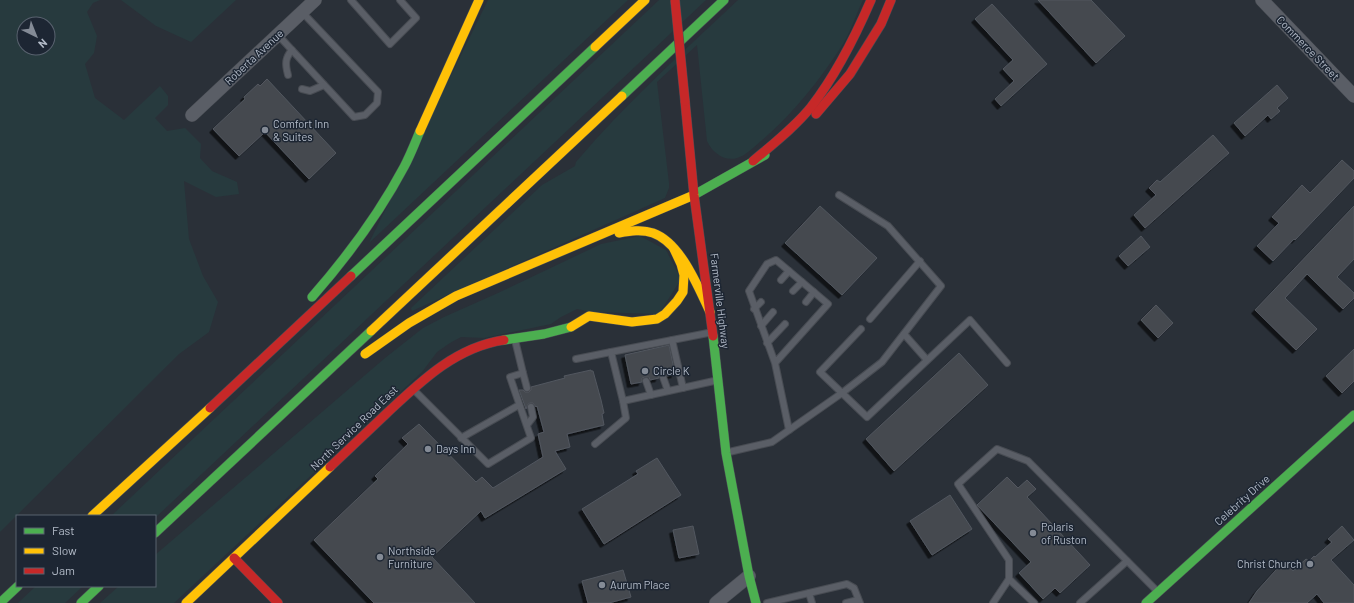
<svg xmlns="http://www.w3.org/2000/svg" width="1354" height="603" font-family="Barlow,sans-serif">
<style>
.green{fill:#273a3e;fill-rule:evenodd}
.building{fill:#444950;stroke:#52575f;filter:url(#shadow)}
.lines{fill:none;stroke-linecap:round;stroke-linejoin:round}
.lane-casing{stroke:#484c53;stroke-width:8}
.street-casing{stroke:#484c53;stroke-width:14}
.fast-casing{stroke:#484c53;stroke-width:10}
.slow-casing{stroke:#484c53;stroke-width:10}
.jam-casing{stroke:#484c53;stroke-width:10}
.lane{stroke:#5a5e66;stroke-width:6}
.street{stroke:#5a5e66;stroke-width:13}
.fast{stroke:#4caf50;stroke-width:9}
.slow{stroke:#ffc107;stroke-width:9}
.jam{stroke:#c62828;stroke-width:9}
.jam-bridge-casing{stroke:#484c55;stroke-width:10;stroke-linecap:butt}
.jam-bridge{stroke:#c62828;stroke-width:9}
.poi-dot{fill:#848b96;stroke:#1d2633;stroke-width:1.5}
.labels{text-anchor:middle;stroke-width:3;stroke-linejoin:round;paint-order:stroke}
.street-label{font-size:11px;fill:#b4bcc9;stroke:#1d2633}
.poi-label{font-size:11px;fill:#b4bcc9;stroke:#1d2633;text-anchor:start}
</style>
<defs>
<filter id="shadow"><feDropShadow dx="-3.5" dy="3.5" stdDeviation="0" flood-color="#0009"/></filter>
</defs>
<rect width="100%" height="100%" fill="#2a3038"/>
<g class="green">
<path d="M 0,0 L 100,0 L 93,3 L 87,12 L 97,36 L 94,53 L 85,64 L 95,98 L 124,120 L 160,86 L 168,96 L 168,105 L 155,118 L 167,131 L 185,128 L 201,144 L 200,158 L 212,171 L 237,182 L 239,194 L 216,197 L 184,181 L 189,239 L 203,276 L 218,302 L 209,332 L 179,354 L 0,532 ZM 24,24 L 48,24 L 48,48 L 24,48 Z"/>
<path d="M 121,0 L 236,0 L 191,42 L 156,26 Z"/>
<path d="M 488,0 L 628,0 L 369,243 Z"/>
<path d="M 659,0 L 706,0 L 155,518 L 155,516 L 111,516 Z"/>
<path d="M 738,0 L 863,0 C 856,14 851,31 843,44 C 820,80 793,114 761,141 C 755,146 748,153 742,156 C 727,164 713,154 707,141 L 697,45 L 657,82 L 669,183 L 669,188 L 665,198 L 412,311 L 411,308 L 542,185 L 575,166 L 576,162 C 625,104 683,52 738,0 Z"/>
<path d="M 640,236 L 666,250 L 681,279 L 659,314 L 592,312 L 577,309 L 561,317 L 551,324 L 484,338 L 461,337 L 450,343 L 437,352 L 422,372 L 174,603 L 100,603 L 119,586 L 155,586 L 155,555 L 385,358 L 423,328 L 444,317 L 498,293 L 601,244 Z"/>
<path d="M 36,586 L 83,586 L 65,603 L 18,603 Z"/>
</g>
<g class="building">
<path d="M 1038,0 L 1091,0 L 1125,36 L 1096,63 Z"/>
<path d="M 992,4 L 1047,64 L 1001,106 L 995,99 L 1014,81 L 1003,69 L 1013,60 L 975,19 Z"/>
<path d="M 267,79 L 336,153 L 309,179 L 265,132 L 239,156 L 213,129 L 245,99 L 244,97 L 258,84 L 260,86 Z"/>
<path d="M 1277,85 L 1288,98 L 1277,108 L 1280,111 L 1271,119 L 1268,115 L 1245,136 L 1234,123 Z"/>
<path d="M 1213,135 L 1229,153 L 1145,228 L 1134,215 L 1156,195 L 1149,188 L 1157,180 L 1160,182 Z"/>
<path d="M 1342,160 L 1354,171 L 1354,178 L 1295,240 L 1294,239 L 1273,261 L 1257,246 L 1279,223 L 1272,217 L 1302,185 L 1310,193 Z"/>
<path d="M 820,206 L 877,258 L 842,295 L 785,243 Z"/>
<path d="M 1354,206 L 1354,259 L 1337,277 L 1354,293 L 1354,298 L 1343,309 L 1307,274 L 1285,298 L 1317,329 L 1296,350 L 1255,310 Z"/>
<path d="M 1141,236 L 1150,247 L 1128,266 L 1119,256 Z"/>
<path d="M 1156,305 L 1173,323 L 1158,338 L 1141,320 Z"/>
<path d="M 669,345 L 675,374 L 667,376 L 666,373 L 662,373 L 659,374 L 659,378 L 650,380 L 649,377 L 645,377 L 642,378 L 642,382 L 631,384 L 625,355 Z"/>
<path d="M 1354,349 L 1354,381 L 1342,393 L 1326,376 Z"/>
<path d="M 959,353 L 988,385 L 894,471 L 866,439 Z"/>
<path d="M 591,370 L 591,371 L 593,371 L 601,400 L 604,413 L 602,414 L 604,425 L 567,434 L 570,447 L 555,451 L 566,469 L 485,518 L 481,511 L 432,557 L 475,603 L 374,603 L 314,540 L 378,479 L 375,476 L 408,444 L 402,438 L 419,424 L 476,482 L 482,477 L 493,488 L 543,457 L 538,434 L 544,432 L 537,406 L 536,407 L 533,403 L 530,403 L 528,404 L 526,409 L 519,390 L 523,390 L 525,392 L 529,392 L 531,390 L 531,387 L 565,378 L 564,376 Z"/>
<path d="M 657,458 L 681,495 L 604,544 L 582,509 L 638,474 L 636,471 Z"/>
<path d="M 1007,477 L 1018,488 L 1027,480 L 1036,489 L 1027,497 L 1090,565 L 1060,593 L 1055,588 L 1043,599 L 1019,573 L 1031,562 L 977,505 Z"/>
<path d="M 950,495 L 972,529 L 932,555 L 910,521 Z"/>
<path d="M 693,526 L 699,554 L 679,558 L 673,530 Z"/>
<path d="M 1342,526 L 1354,540 L 1331,560 L 1354,585 L 1354,603 L 1324,603 L 1317,594 L 1307,603 L 1249,603 L 1257,591 L 1284,561 L 1293,571 L 1306,559 L 1309,561 L 1314,556 L 1315,557 L 1332,542 L 1328,539 Z"/>
<path d="M 623,570 L 631,597 L 609,603 L 588,603 L 582,581 Z"/>
</g>
<g class="lines">
<g class="lane-casing">
<g id="lane">
<path d="M 351,0 L 390,44 L 416,18 L 400,0"/>
<path d="M 278,35 L 354,117 L 365,115 L 377,103 L 378,92 L 302,12"/>
<path d="M 288,75 C 285,64 285,58 292,50"/>
<path d="M 302,89 L 310,91 L 324,85"/>
<path d="M 839,195 L 888,226 L 941,286 L 882,362 L 842,393 L 820,372 L 861,329"/>
<path d="M 781,280 L 789,271"/>
<path d="M 793,291 L 802,282"/>
<path d="M 806,302 L 814,292"/>
<path d="M 754,309 L 761,302"/>
<path d="M 870,319 L 920,261"/>
<path d="M 761,326 L 773,312"/>
<path d="M 708,333 L 611,352 L 623,401 L 714,381"/>
<path d="M 904,334 L 927,360"/>
<path d="M 672,340 L 683,388"/>
<path d="M 767,343 L 785,324"/>
<path d="M 576,359 L 611,352"/>
<path d="M 775,363 L 749,291 L 767,264 L 776,260 L 828,304 L 775,363 L 789,430"/>
<path d="M 523,373 L 527,388"/>
<path d="M 663,377 L 668,391"/>
<path d="M 646,381 L 651,395"/>
<path d="M 414,390 L 488,464 L 531,438 L 510,377 L 523,373 L 515,340"/>
<path d="M 527,425 L 533,417 L 531,407"/>
<path d="M 461,438 L 519,405"/>
<path d="M 595,444 L 626,418 L 623,401"/>
<path d="M 729,452 L 772,442 L 842,393 L 867,417 L 970,320 L 1007,363"/>
<path d="M 1009,579 L 1034,603"/>
<path d="M 809,593 L 812,603"/>
<path d="M 767,603 L 847,584 L 854,588 L 860,603"/>
<path d="M 846,603 L 858,600"/>
<path d="M 993,603 L 1009,579 L 1009,560 L 958,484 L 997,449 L 1028,461 L 1157,591"/>
<path d="M 1080,603 L 1127,561"/>
</g>
</g>
<g class="street-casing">
<g id="street">
<path d="M 1262,0 L 1354,96"/>
<path d="M 192,115 L 315,0"/>
<path d="M 716,603 L 749,576"/>
</g>
</g>
<g class="fast-casing">
<g id="fast">
<path d="M 622,96 L 724,0"/>
<path d="M 694,195 L 765,155"/>
<path d="M 351,276 L 595,47"/>
<path d="M 312,297 C 347,257 379,214 404,167 C 410,156 415,143 420,131"/>
<path d="M 713,336 L 726,453 L 749,576 L 756,603"/>
<path d="M 504,340 L 544,334 L 571,327"/>
<path d="M 155,533 L 371,331"/>
<path d="M 0,603 L 18,586"/>
<path d="M 81,603 L 99,586"/>
<path d="M 1146,603 L 1354,415"/>
</g>
</g>
<g class="slow-casing">
<g id="slow">
<path d="M 595,47 L 645,0"/>
<path d="M 420,131 L 479,0"/>
<path d="M 619,233 C 630,231 642,229 653,233 C 681,243 698,287 710,312"/>
<path d="M 571,327 L 589,316 L 632,322 L 657,319 L 665,314 L 677,301 L 683,292 L 684,275 L 681,264 L 674,249"/>
<path d="M 371,331 L 622,96"/>
<path d="M 365,354 L 409,323 L 456,296 L 694,195"/>
<path d="M 92,516 L 210,408"/>
<path d="M 186,603 L 330,467"/>
</g>
</g>
<g class="jam-casing">
<g id="jam">
<path d="M 685,101 L 694,195 L 713,336"/>
<path d="M 816,114 L 850,74 L 881,24 L 891,0"/>
<path d="M 753,161 C 773,144 795,127 811,107 C 836,75 855,37 871,0"/>
<path d="M 210,408 L 351,276"/>
<path d="M 330,467 C 349,449 368,431 387,413 C 421,381 456,347 504,340"/>
<path d="M 234,558 L 278,603"/>
</g>
</g>
<use href="#lane" class="lane"/>
<use href="#street" class="street"/>
<use href="#fast" class="fast"/>
<use href="#slow" class="slow"/>
<use href="#jam" class="jam"/>
<g class="jam-bridge-casing">
<path id="jam-bridge" d="M 675,0 L 685,101"/>
</g>
<use href="#jam-bridge" class="jam-bridge"/>
</g>
<g class="poi-dot">
<circle cx="265" cy="130" r="4"/>
<circle cx="645" cy="371" r="4"/>
<circle cx="428" cy="449" r="4"/>
<circle cx="1033" cy="533" r="4"/>
<circle cx="380" cy="557" r="4"/>
<circle cx="1310" cy="564" r="4"/>
<circle cx="602" cy="585" r="4"/>
</g>
<g class="labels">
<g class="street-label">
<text transform="translate(1308 48) rotate(46)" y="4">Commerce Street</text>
<text transform="translate(254 57) rotate(-43)" y="4">Roberta Avenue</text>
<text transform="translate(720 301) rotate(83)" y="4">Farmerville Highway</text>
<text transform="translate(354 428) rotate(-44)" y="4">North Service Road East</text>
<text transform="translate(1242 500) rotate(-42)" y="4">Celebrity Drive</text>
</g>
<g class="poi-label">
<text x="273" y="128">Comfort Inn<tspan x="273" dy="13">&amp; Suites</tspan></text>
<text x="653" y="375">Circle K</text>
<text x="436" y="453">Days Inn</text>
<text x="1041" y="531">Polaris<tspan x="1041" dy="13">of Ruston</tspan></text>
<text x="388" y="555">Northside<tspan x="388" dy="13">Furniture</tspan></text>
<text x="1302" y="568" text-anchor="end">Christ Church</text>
<text x="610" y="589">Aurum Place</text>
</g>
</g>
<rect x="16" y="515" width="140" height="72" fill="#1d2633" stroke="#59626f"/>
<rect x="24" y="528" width="20" height="6" fill="#4caf50" stroke="#59626f"/>
<text x="52" y="535" font-size="12" fill="#b4bcc9">Fast</text>
<rect x="24" y="548" width="20" height="6" fill="#ffc107" stroke="#59626f"/>
<text x="52" y="555" font-size="12" fill="#b4bcc9">Slow</text>
<rect x="24" y="568" width="20" height="6" fill="#c62828" stroke="#59626f"/>
<text x="52" y="575" font-size="12" fill="#b4bcc9">Jam</text>
<g transform="translate(36 36) rotate(137)"><circle r="19" fill="#1d2633" stroke="#59626f"/>
<path d="M0-3L7 15L0 10L-7 15Z" fill="#848b96"/>
<text y="-6" font-size="11" font-weight="bold" text-anchor="middle" fill="#b4bcc9">N</text>
</g>
</svg>
